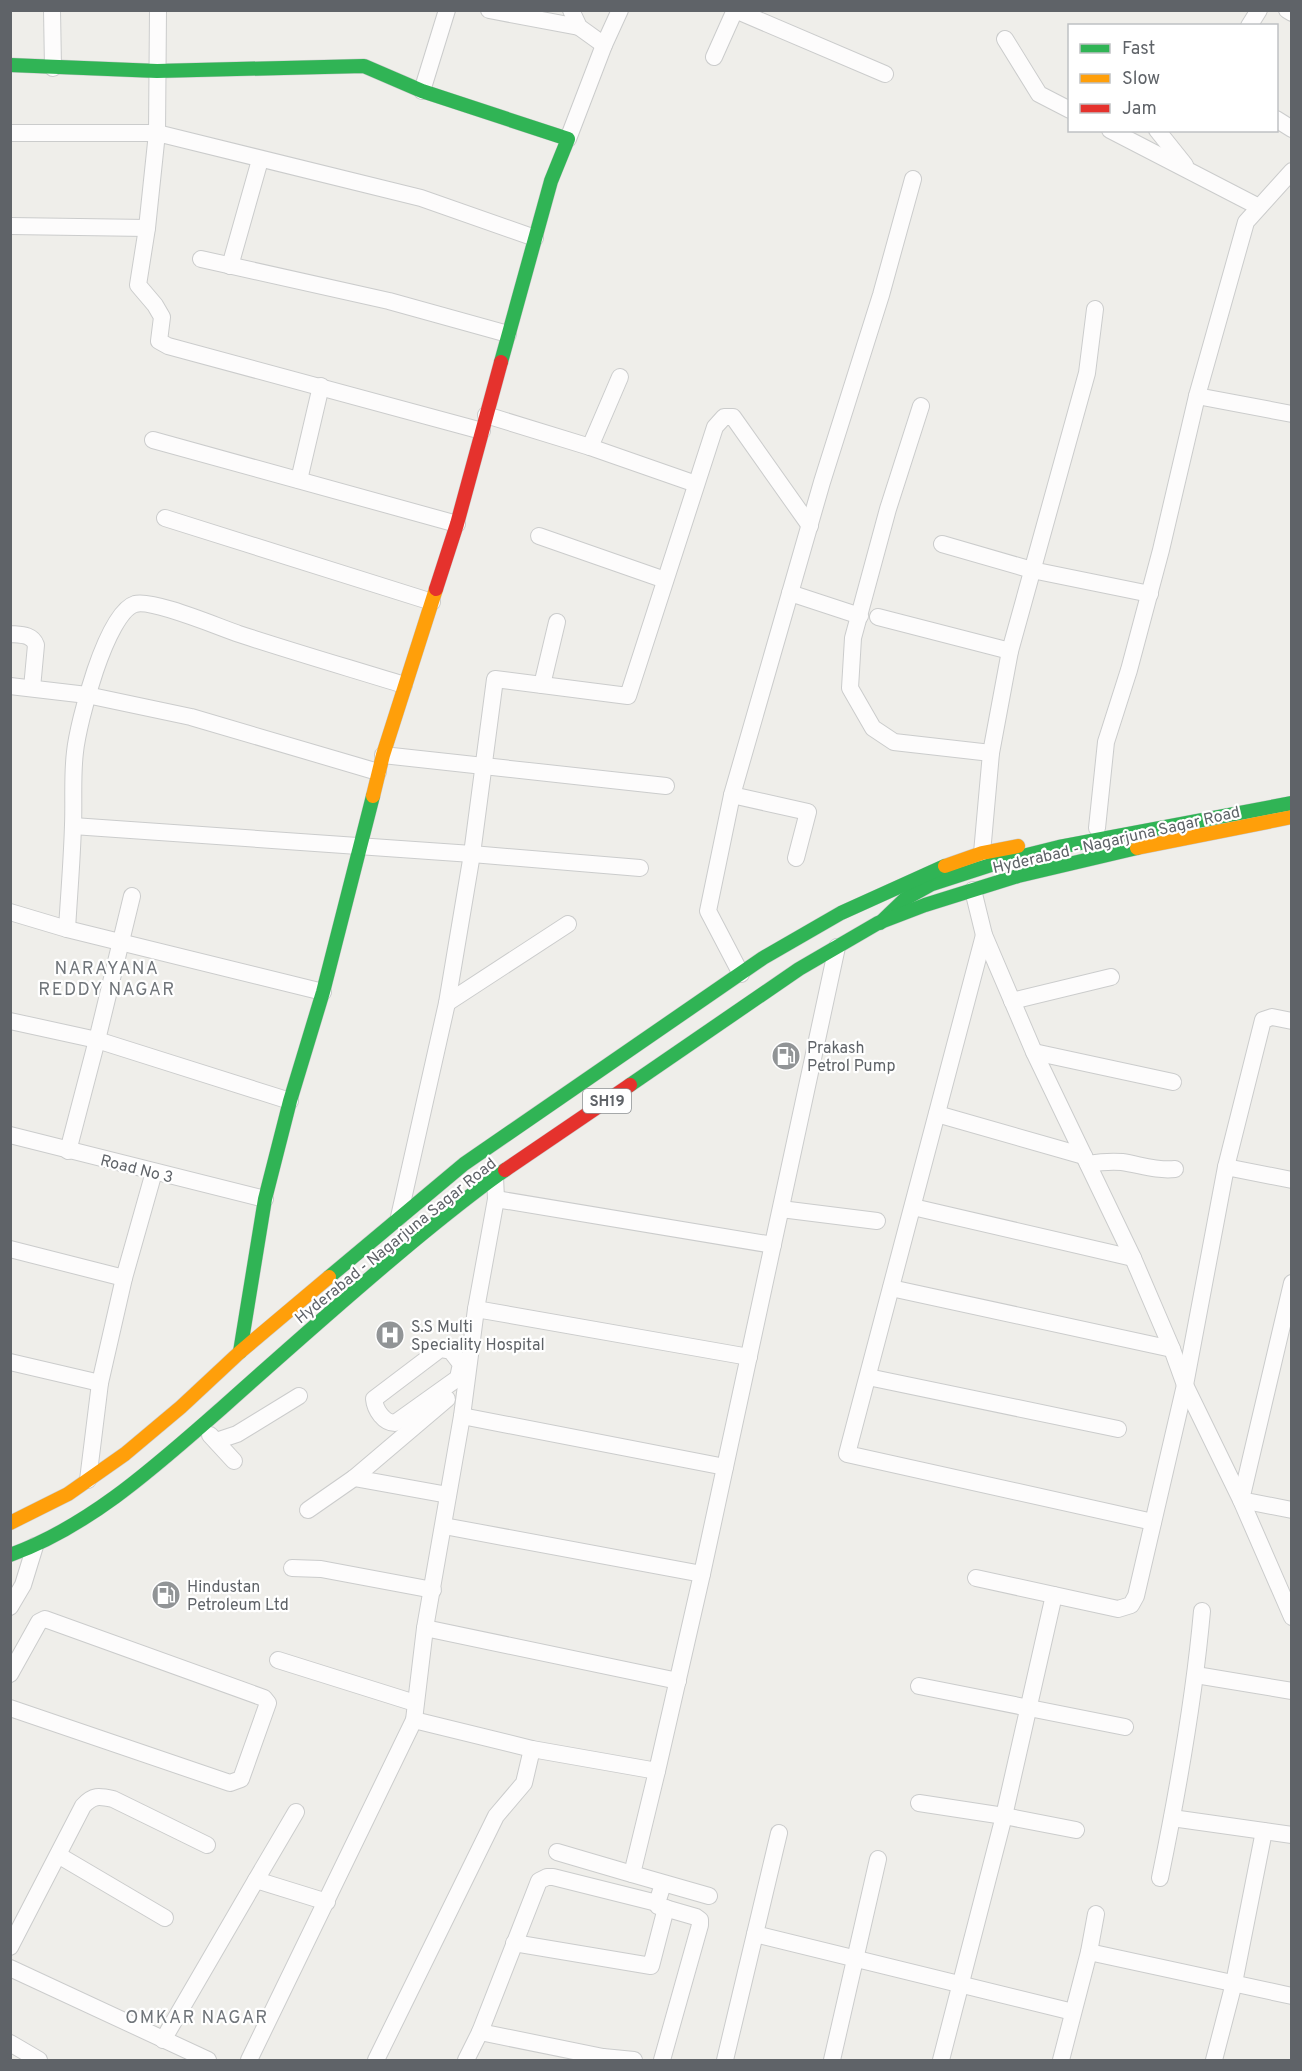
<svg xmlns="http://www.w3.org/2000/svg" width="1302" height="2071" font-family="Overpass,sans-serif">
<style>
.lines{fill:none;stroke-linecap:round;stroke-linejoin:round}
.street-casing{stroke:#cbcccc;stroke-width:18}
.fast-casing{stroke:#cacacb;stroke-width:15}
.slow-casing{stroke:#cacacb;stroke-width:15}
.jam-casing{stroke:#cacacb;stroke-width:15}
.street{stroke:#fdfcfc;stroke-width:16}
.fast{stroke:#30b455;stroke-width:14}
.slow{stroke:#ff9f0a;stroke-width:14}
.jam{stroke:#e5322d;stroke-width:14}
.labels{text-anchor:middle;stroke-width:4.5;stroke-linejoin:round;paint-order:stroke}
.shield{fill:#fff;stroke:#8f9295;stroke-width:1.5}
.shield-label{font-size:15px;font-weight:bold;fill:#5f6368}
.street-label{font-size:16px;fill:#5f6368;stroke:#fff}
.poi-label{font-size:16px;fill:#5f6368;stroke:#fff;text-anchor:start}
.neighbourhood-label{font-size:18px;letter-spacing:1.5px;fill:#70757a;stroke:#fff}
</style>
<rect width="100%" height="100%" fill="#efeeea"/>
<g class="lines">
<g class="street-casing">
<g id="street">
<path d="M 52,10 L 53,68"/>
<path d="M 489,10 L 579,27"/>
<path d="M 571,10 L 579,27 L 604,45"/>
<path d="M 735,10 L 885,74"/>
<path d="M 1287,10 L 1292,13"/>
<path d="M 1249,26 L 1259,10"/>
<path d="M 1005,39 L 1039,94 L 1070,110"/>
<path d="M 714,57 L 735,10"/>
<path d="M 422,91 L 447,10"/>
<path d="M 1276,119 L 1292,129"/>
<path d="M 1110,130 L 1259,207"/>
<path d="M 1157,130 L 1185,165"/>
<path d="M 10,133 L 157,133 L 421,198 L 535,238"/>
<path d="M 568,139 L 604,45 L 620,10"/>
<path d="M 1292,171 L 1246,222 L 1197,396 L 1292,414"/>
<path d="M 10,226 L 147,228 L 157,133 L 158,10"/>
<path d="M 147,228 L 138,285 L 155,305 L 162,317 L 159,341 L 168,346 L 482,431"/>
<path d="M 201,259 L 389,301 L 508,334"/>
<path d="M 230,266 L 260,160"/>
<path d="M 921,406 L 888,509 L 853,638 L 850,688 L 873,728 L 894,742 L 991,753"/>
<path d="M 486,415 L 590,447 L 696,484"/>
<path d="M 153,440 L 457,524"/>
<path d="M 590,447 L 620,377"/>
<path d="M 299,480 L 321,386"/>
<path d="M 165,518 L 432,602"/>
<path d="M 539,536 L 665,580"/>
<path d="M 942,544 L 1032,570 L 1150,594"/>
<path d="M 790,593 L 860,616"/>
<path d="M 878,617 L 1010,651"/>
<path d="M 10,634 C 21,635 32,634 36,645 L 32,688"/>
<path d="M 542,685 L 557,622"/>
<path d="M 10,686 L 87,695 L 191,717 L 378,772"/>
<path d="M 383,755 L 666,786"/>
<path d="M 732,795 L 808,812 L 796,858"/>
<path d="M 73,826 L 472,854 L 640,868"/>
<path d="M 1097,828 L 1106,742 L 1129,670 L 1161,550 L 1197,396"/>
<path d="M 982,853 L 991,753 L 1010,651 L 1087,373 L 1095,309"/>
<path d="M 973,890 L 984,935 L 1034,1052 L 1133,1258 L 1172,1349 L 1185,1385 L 1241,1500 L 1292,1617"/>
<path d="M 10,912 L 67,929 L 323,992"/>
<path d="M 67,929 C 69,895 72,860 73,825 C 74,801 72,776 75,752 C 78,723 106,613 135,604 C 153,599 218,627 239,634 C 294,652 349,668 404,685"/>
<path d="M 984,935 L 847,1454 L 1153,1522"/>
<path d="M 741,974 L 708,911 L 732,795 L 822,482 L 881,295 L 913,179"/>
<path d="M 1012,1001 L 1111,977"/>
<path d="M 447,1003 L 568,924"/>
<path d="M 10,1021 L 97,1040 L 290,1101"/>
<path d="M 1034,1052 L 1173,1082"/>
<path d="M 937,1114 L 1084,1156"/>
<path d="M 10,1135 L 265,1199"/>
<path d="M 68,1151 L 97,1040 L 132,896"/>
<path d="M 1088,1164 C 1100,1162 1110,1161 1122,1162 C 1141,1165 1157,1171 1175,1169"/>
<path d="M 1226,1167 L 1263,1020 L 1272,1017 L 1292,1021"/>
<path d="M 496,1199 L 773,1245"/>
<path d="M 913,1207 L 1133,1258"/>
<path d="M 781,1209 L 877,1221"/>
<path d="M 399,1217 L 447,1003 L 472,854 L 495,679 L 628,696 L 715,427 L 724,417 L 733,417 L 810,526"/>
<path d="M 10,1249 L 124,1278"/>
<path d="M 1292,1283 L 1241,1500 L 1292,1510"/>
<path d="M 891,1288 L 1172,1349"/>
<path d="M 476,1309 L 749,1357"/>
<path d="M 10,1362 L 100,1383"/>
<path d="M 461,1364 L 458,1378 L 395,1423 C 384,1423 375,1410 374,1399 L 440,1349 L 451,1351 L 461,1364 L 469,1361"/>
<path d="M 868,1377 L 1118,1429"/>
<path d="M 462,1416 L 725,1467"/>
<path d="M 210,1435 L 234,1461"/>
<path d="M 216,1441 L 237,1434 L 299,1396"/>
<path d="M 354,1478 L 448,1495"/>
<path d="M 88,1480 L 100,1383 L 124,1278 L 154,1172"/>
<path d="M 308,1510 L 354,1478 L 447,1399"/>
<path d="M 444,1526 L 702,1574"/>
<path d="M 292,1568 L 321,1569 L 433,1590"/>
<path d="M 976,1578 L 1118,1609 L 1131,1605 L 1136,1596 L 1185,1385 L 1226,1167 L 1292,1180"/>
<path d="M 10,1607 L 23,1585 L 35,1546"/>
<path d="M 425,1628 L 678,1681"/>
<path d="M 278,1660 L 415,1703"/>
<path d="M 10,1674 L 39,1622 L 45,1619 L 264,1698 L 268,1703 L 241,1779 L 230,1783 L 10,1708"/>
<path d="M 1196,1675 L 1292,1691"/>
<path d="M 919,1686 L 1125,1727"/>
<path d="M 414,1720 L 532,1749 L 657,1771 L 702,1574 L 837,947"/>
<path d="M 657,1771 L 632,1874 L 709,1896"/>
<path d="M 919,1803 L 1004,1816 L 1076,1830"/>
<path d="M 1172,1818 L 1292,1835"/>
<path d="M 779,1833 L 755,1934 L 1073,2012"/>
<path d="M 557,1852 L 632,1874"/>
<path d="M 58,1855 L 165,1918"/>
<path d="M 1160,1878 C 1178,1790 1194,1701 1202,1611"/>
<path d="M 256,1880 L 296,1812"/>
<path d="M 514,1943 L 651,1966 L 666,1908"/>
<path d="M 10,1947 L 83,1806 C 93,1795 99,1796 113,1799 L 207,1845"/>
<path d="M 1089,1952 L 1292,1996"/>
<path d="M 10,1968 L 208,2060"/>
<path d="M 480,2032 L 539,1881 L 547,1877 L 553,1877 L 657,1903"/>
<path d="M 163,2040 L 256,1880 L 327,1902"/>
<path d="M 10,2043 L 39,2060"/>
<path d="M 603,2057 L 634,2060"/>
<path d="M 249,2060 L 414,1720 L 425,1628 L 462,1416 L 476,1309 L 496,1199 L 495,1177"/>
<path d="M 376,2060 L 496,1816 L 524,1783 L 532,1749"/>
<path d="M 466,2060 L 480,2032 L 603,2057 L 602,2060"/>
<path d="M 662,2060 L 700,1925 L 700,1920 L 696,1917 L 658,1906 L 657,1903 L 663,1884"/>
<path d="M 725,2060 L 755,1934"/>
<path d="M 832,2060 L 878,1859"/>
<path d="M 941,2060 L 1004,1816 L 1054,1595"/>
<path d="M 1061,2060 L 1089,1952 L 1096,1914"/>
<path d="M 1214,2060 L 1234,1983 L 1264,1831"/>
</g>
</g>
<g class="fast-casing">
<g id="fast">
<path d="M 10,65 L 157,71 L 364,66 L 422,91 L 568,139 L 551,181 L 501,362"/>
<path d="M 880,923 L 905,899 L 932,884 L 1003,861 L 1059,847 L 1292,803"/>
<path d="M 630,1085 L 799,969 L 878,923 L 925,905 L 1018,876 L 1137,848"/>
<path d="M 329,1277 L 464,1164 L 763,958 L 841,913 L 945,866"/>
<path d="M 240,1352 L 265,1199 L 290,1101 L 323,992 L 373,796"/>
<path d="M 10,1555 C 91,1526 159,1463 222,1408 C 288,1349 354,1290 422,1234 C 449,1212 476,1190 505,1170"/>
</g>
</g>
<g class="slow-casing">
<g id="slow">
<path d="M 373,796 L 383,755 L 436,589"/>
<path d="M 1137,848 L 1292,817"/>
<path d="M 945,866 L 982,853 L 1018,846"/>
<path d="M 10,1523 L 68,1494 L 125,1454 L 181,1407 L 240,1352 L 329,1277"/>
</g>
</g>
<g class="jam-casing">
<g id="jam">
<path d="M 436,589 L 457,524 L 501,362"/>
<path d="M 505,1170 L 630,1085"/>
</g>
</g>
<use href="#street" class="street"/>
<use href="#fast" class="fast"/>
<use href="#slow" class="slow"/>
<use href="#jam" class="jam"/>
</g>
<defs>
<g id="fuel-disc" transform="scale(1.5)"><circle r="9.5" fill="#919496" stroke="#fff"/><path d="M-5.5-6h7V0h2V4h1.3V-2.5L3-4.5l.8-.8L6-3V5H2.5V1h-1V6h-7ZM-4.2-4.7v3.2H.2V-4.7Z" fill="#fff"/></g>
<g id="hospital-disc" transform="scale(1.5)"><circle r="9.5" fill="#919496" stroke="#fff"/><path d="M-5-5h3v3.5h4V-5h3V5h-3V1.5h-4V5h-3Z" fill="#fff"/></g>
</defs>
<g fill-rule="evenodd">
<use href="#fuel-disc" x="786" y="1056"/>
<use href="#hospital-disc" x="390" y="1335"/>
<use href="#fuel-disc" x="166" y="1595"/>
</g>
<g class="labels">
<rect class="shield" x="583" y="1089" width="48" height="24" rx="4.5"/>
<g class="shield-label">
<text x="607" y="1106">SH19</text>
</g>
<g class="street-label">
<text transform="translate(1116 839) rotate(-13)" y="6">Hyderabad - Nagarjuna Sagar Road</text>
<text transform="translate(137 1168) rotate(14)" y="6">Road No 3</text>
<text transform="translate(395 1240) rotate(-39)" y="6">Hyderabad - Nagarjuna Sagar Road</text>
</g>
<g class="poi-label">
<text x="807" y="1053">Prakash<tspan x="807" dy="18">Petrol Pump</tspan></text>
<text x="411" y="1332">S.S Multi<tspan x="411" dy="18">Speciality Hospital</tspan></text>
<text x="187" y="1592">Hindustan<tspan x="187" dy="18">Petroleum Ltd</tspan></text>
</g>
<g class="neighbourhood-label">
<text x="107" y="974">NARAYANA<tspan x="107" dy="21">REDDY NAGAR</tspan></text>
<text x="197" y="2023">OMKAR NAGAR</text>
</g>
</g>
<rect width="1302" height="2071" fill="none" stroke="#5f6368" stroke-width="24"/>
<rect x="1068" y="24" width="210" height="108" fill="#ffffff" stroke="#bfc1c3" stroke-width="1.5"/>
<rect x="1080" y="44" width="30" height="9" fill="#30b455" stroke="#bfc1c3" stroke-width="1.5"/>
<text x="1122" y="54" font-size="18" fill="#5f6368">Fast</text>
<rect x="1080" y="74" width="30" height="9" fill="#ff9f0a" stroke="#bfc1c3" stroke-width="1.5"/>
<text x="1122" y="84" font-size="18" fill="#5f6368">Slow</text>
<rect x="1080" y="104" width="30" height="9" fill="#e5322d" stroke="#bfc1c3" stroke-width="1.5"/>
<text x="1122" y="114" font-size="18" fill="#5f6368">Jam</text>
</svg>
